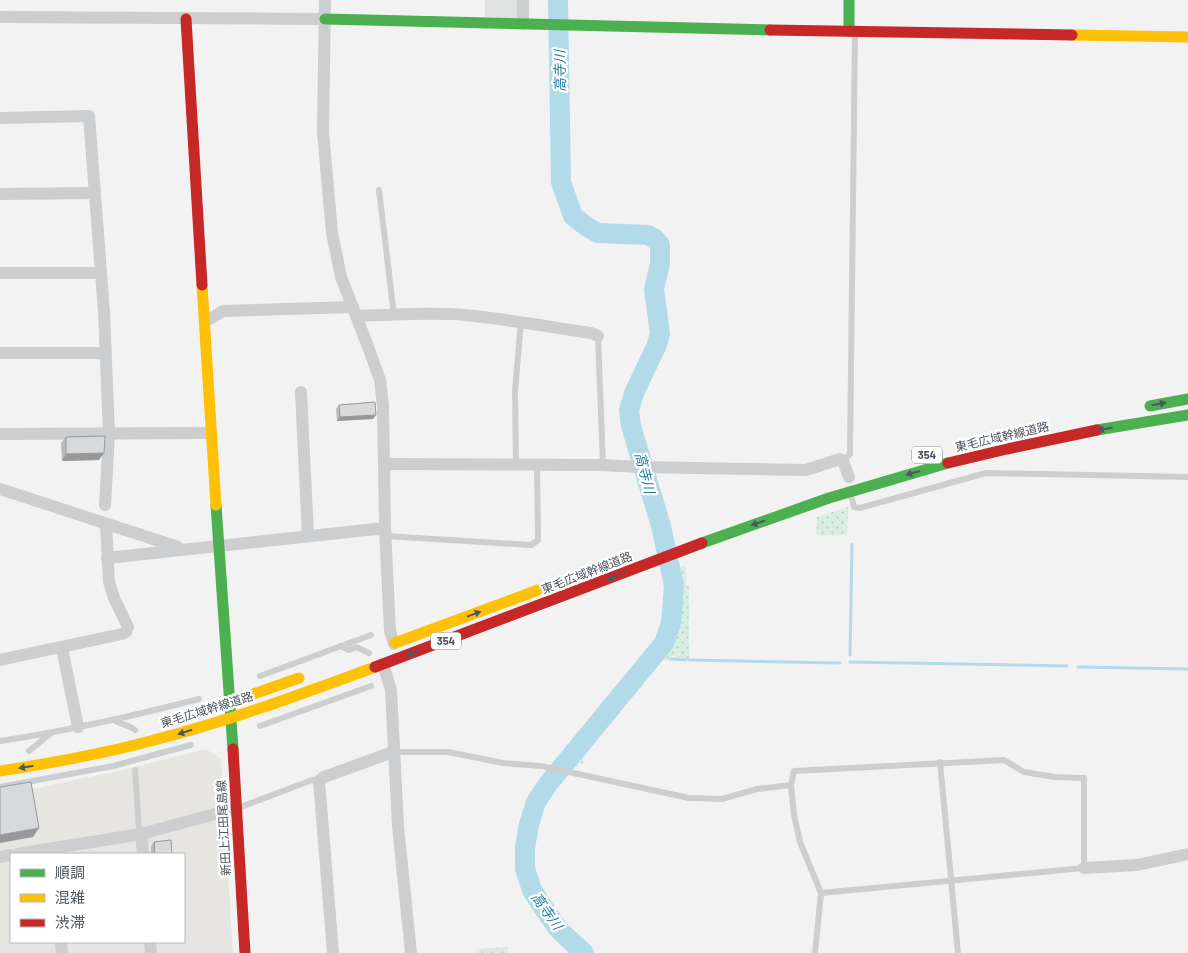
<svg xmlns="http://www.w3.org/2000/svg" width="1188" height="953" font-family="Barlow,'Noto Sans JP',sans-serif">
<style>
.commercial{fill:#e6e5e1;fill-rule:evenodd}
.education{fill:#e0e1e1}
.green{fill:url(#green-dots)}
.lines{fill:none;stroke-linecap:round;stroke-linejoin:round}
.stream{stroke:#b3dae8;stroke-width:3}
.river{stroke:#b3dae8;stroke-width:20}
.lane{stroke:#ccced0;stroke-width:6}
.street{stroke:#ccced0;stroke-width:12}
.fast{stroke:#4caf50;stroke-width:11}
.slow{stroke:#ffc107;stroke-width:11}
.jam{stroke:#c62828;stroke-width:11}
.wall{fill:#babbbc}
.shaded-wall{fill:#979899}
.building{fill:#d8d9db;stroke:#979899}
.oneway{fill:#4b585c}
.labels{text-anchor:middle;stroke-width:4.5;stroke-linejoin:round;paint-order:stroke}
.shield{fill:#fff;stroke:#81878e;stroke-width:1}
.shield-label{font-size:11px;font-weight:bold;fill:#4b535d}
.street-label{font-size:12px;fill:#4b535d;stroke:#fff}
.water-label{font-size:14px;font-style:italic;fill:#1d7d9d;stroke:#fff}
</style>
<defs>
<pattern id="green-dots" width="8" height="8" patternUnits="userSpaceOnUse" patternTransform="scale(1.25)"><rect width="8" height="8" fill="#d9eee3"/><path d="M2 2h.1M6 6h.1" fill="none" stroke="#bccec5" stroke-width="1.8" stroke-linecap="round"/></pattern>
</defs>
<rect width="100%" height="100%" fill="#f2f2f2"/>
<path class="commercial" d="M 206,749 L 221,759 L 233,953 L 0,953 L 0,793 L 36,788 L 119,771 ZM 11,854 L 184,854 L 184,942 L 11,942 Z"/>
<path class="education" d="M 485,0 L 519,0 L 519,18 L 485,17 Z"/>
<g class="green">
<path d="M 848,507 L 847,535 L 816,535 L 817,517 Z"/>
<path d="M 686,565 L 686,585 L 689,586 L 689,661 L 686,661 L 685,659 L 672,656 L 671,661 L 661,660 L 583,757 L 583,764 L 580,762 L 578,767 L 572,765 L 660,656 C 665,648 671,641 674,632 C 680,613 680,588 675,569 Z"/>
<path d="M 507,947 L 508,953 L 477,953 L 476,949 Z"/>
</g>
<g class="lines">
<g class="stream">
<path d="M 850,655 L 852,544"/>
<path d="M 671,659 L 685,660"/>
<path d="M 689,660 L 840,663"/>
<path d="M 850,662 L 1067,666"/>
<path d="M 1078,667 L 1188,669"/>
</g>
<path class="river" d="M 558,0 L 561,182 L 573,216 L 587,227 L 598,233 L 648,235 L 655,239 L 660,245 L 660,264 L 654,289 L 660,334 L 656,347 L 634,393 L 629,410 L 631,426 L 661,526 L 674,586 L 671,623 L 664,643 L 548,784 L 536,802 L 529,824 L 525,848 L 525,869 L 532,890 L 541,904 L 559,930 L 584,953"/>
<g class="lane">
<path d="M 379,190 L 394,315"/>
<path d="M 598,336 L 603,465"/>
<path d="M 843,461 L 850,454 L 855,33"/>
<path d="M 516,465 L 515,391 L 521,322"/>
<path d="M 851,495 L 854,507 L 860,508 L 986,473 L 1188,477"/>
<path d="M 385,536 L 531,545 L 538,540 L 537,465"/>
<path d="M 341,646 L 349,650 L 356,647 L 369,653"/>
<path d="M 260,676 L 371,635"/>
<path d="M 114,720 C 121,725 128,724 135,730"/>
<path d="M 260,726 L 371,686"/>
<path d="M 0,741 C 67,731 133,716 199,699"/>
<path d="M 29,751 L 51,733"/>
<path d="M 393,752 L 448,752 L 503,763 L 541,766 L 689,798 L 722,799 L 757,789 L 791,785"/>
<path d="M 940,762 L 958,953"/>
<path d="M 135,770 L 139,828 L 141,834"/>
<path d="M 0,787 L 113,766 L 191,745"/>
<path d="M 238,808 L 312,780 L 319,781"/>
<path d="M 815,953 L 821,893 L 800,842 L 794,815 L 791,785 L 794,771 L 1004,760 L 1024,772 L 1055,777 L 1084,778 L 1084,868 L 821,893"/>
</g>
<g class="street">
<path d="M 325,0 L 323,132 L 332,233 L 341,277 L 367,344 L 380,380 L 383,406 L 385,528 L 390,631 L 394,644"/>
<path d="M 523,0 L 523,24"/>
<path d="M 0,17 L 325,19"/>
<path d="M 0,118 L 89,116 L 104,312 L 109,434 L 105,505"/>
<path d="M 0,194 L 95,193"/>
<path d="M 0,273 L 101,273"/>
<path d="M 357,316 C 392,315 429,312 465,315 C 507,319 549,327 591,333 L 598,336"/>
<path d="M 205,322 L 223,311 L 353,307"/>
<path d="M 0,353 L 105,353"/>
<path d="M 301,392 L 308,536"/>
<path d="M 0,434 L 211,433"/>
<path d="M 384,464 L 603,465 L 639,467 L 806,470 L 840,459 L 843,461 L 849,477"/>
<path d="M 0,489 L 178,547"/>
<path d="M 107,558 L 385,528"/>
<path d="M 62,648 L 78,727"/>
<path d="M 0,660 L 122,634 L 126,632 L 128,627 L 114,598 L 109,582 L 106,524"/>
<path d="M 383,664 L 391,690 L 398,826 L 411,953"/>
<path d="M 141,834 L 143,854"/>
<path d="M 18,854 L 141,834 L 237,808"/>
<path d="M 0,857 L 11,855"/>
<path d="M 1084,868 L 1137,865 L 1188,854"/>
<path d="M 61,942 L 62,953"/>
<path d="M 150,942 L 151,953"/>
<path d="M 333,953 L 319,781 L 324,777 L 393,752"/>
</g>
<g class="fast">
<path d="M 849,0 L 849,31"/>
<path d="M 325,19 L 770,30"/>
<path d="M 1150,406 L 1188,399"/>
<path d="M 1097,430 L 1188,415"/>
<path d="M 216,505 L 233,749"/>
<path d="M 702,543 L 829,498 L 948,463"/>
</g>
<g class="slow">
<path d="M 1072,35 L 1188,37"/>
<path d="M 202,285 L 216,505"/>
<path d="M 395,643 L 538,590"/>
<path d="M 228,703 L 299,678"/>
<path d="M 0,771 C 52,763 103,754 154,740 C 229,721 302,694 375,667"/>
</g>
<g class="jam">
<path d="M 186,19 L 202,285"/>
<path d="M 770,30 L 1072,35"/>
<path d="M 948,463 L 1007,449 L 1097,430"/>
<path d="M 375,667 L 702,543"/>
<path d="M 233,749 L 245,953"/>
</g>
</g>
<g class="wall">
<path d="M 339,405 L 373,419 L 337,421 L 336,409 Z"/>
<path d="M 66,437 L 99,460 L 62,461 L 61,443 Z"/>
<path d="M 154,842 L 172,854 L 151,854 L 151,846 Z"/>
</g>
<g class="shaded-wall">
<path d="M 376,415 L 373,419 L 337,421 L 340,417 Z"/>
<path d="M 104,453 L 99,460 L 62,461 L 66,454 Z"/>
<path d="M 39,828 L 33,837 L 0,843 L 0,835 Z"/>
</g>
<g class="building">
<path d="M 375,402 L 376,415 L 340,417 L 339,405 Z"/>
<path d="M 105,436 L 104,453 L 66,454 L 66,437 Z"/>
<path d="M 31,782 L 39,828 L 0,835 L 0,787 Z"/>
<path d="M 171,840 L 172,854 L 155,854 L 154,842 Z"/>
</g>
<defs><path id="oneway-solid" d="M-6-.8H1V-3.2L6.5 0L1 3.2V.8H-6Z" transform="scale(1.25)"/></defs>
<g class="oneway">
<use href="#oneway-solid" transform="translate(1159 404) rotate(-10)"/>
<use href="#oneway-solid" transform="translate(1105 429) rotate(169)"/>
<use href="#oneway-solid" transform="translate(913 473) rotate(165)"/>
<use href="#oneway-solid" transform="translate(758 523) rotate(160)"/>
<use href="#oneway-solid" transform="translate(614 577) rotate(159)"/>
<use href="#oneway-solid" transform="translate(474 614) rotate(-20)"/>
<use href="#oneway-solid" transform="translate(413 653) rotate(160)"/>
<use href="#oneway-solid" transform="translate(185 732) rotate(163)"/>
<use href="#oneway-solid" transform="translate(26 767) rotate(171)"/>
</g>
<g class="labels">
<g class="shield">
<rect x="912" y="446.5" width="30" height="17" rx="4"/>
<rect x="431" y="632.5" width="30" height="17" rx="4"/>
</g>
<g class="shield-label">
<text x="927" y="459">354</text>
<text x="446" y="645">354</text>
</g>
<g class="street-label">
<text transform="translate(1002 437) rotate(-13)" y="4">東毛広域幹線道路</text>
<text transform="translate(587 573) rotate(-21)" y="4">東毛広域幹線道路</text>
<text transform="translate(207 710) rotate(-17)" y="4">東毛広域幹線道路</text>
<text transform="translate(224 828) rotate(-93)" y="4">新田上江田尾島線</text>
</g>
<g class="water-label">
<text transform="translate(560 71) rotate(-91)" y="5">高寺川</text>
<text transform="translate(645 473) rotate(76)" y="5">高寺川</text>
<text transform="translate(547 911) rotate(55)" y="5">高寺川</text>
</g>
</g>
<rect x="10" y="853" width="175" height="90" fill="#ffffff" stroke="#b7babe"/>
<rect x="20" y="869" width="25" height="8" fill="#4caf50" stroke="#b7babe"/>
<text x="55" y="878" font-size="15" fill="#4b535d">順調</text>
<rect x="20" y="894" width="25" height="8" fill="#ffc107" stroke="#b7babe"/>
<text x="55" y="903" font-size="15" fill="#4b535d">混雑</text>
<rect x="20" y="919" width="25" height="8" fill="#c62828" stroke="#b7babe"/>
<text x="55" y="928" font-size="15" fill="#4b535d">渋滞</text>
</svg>
